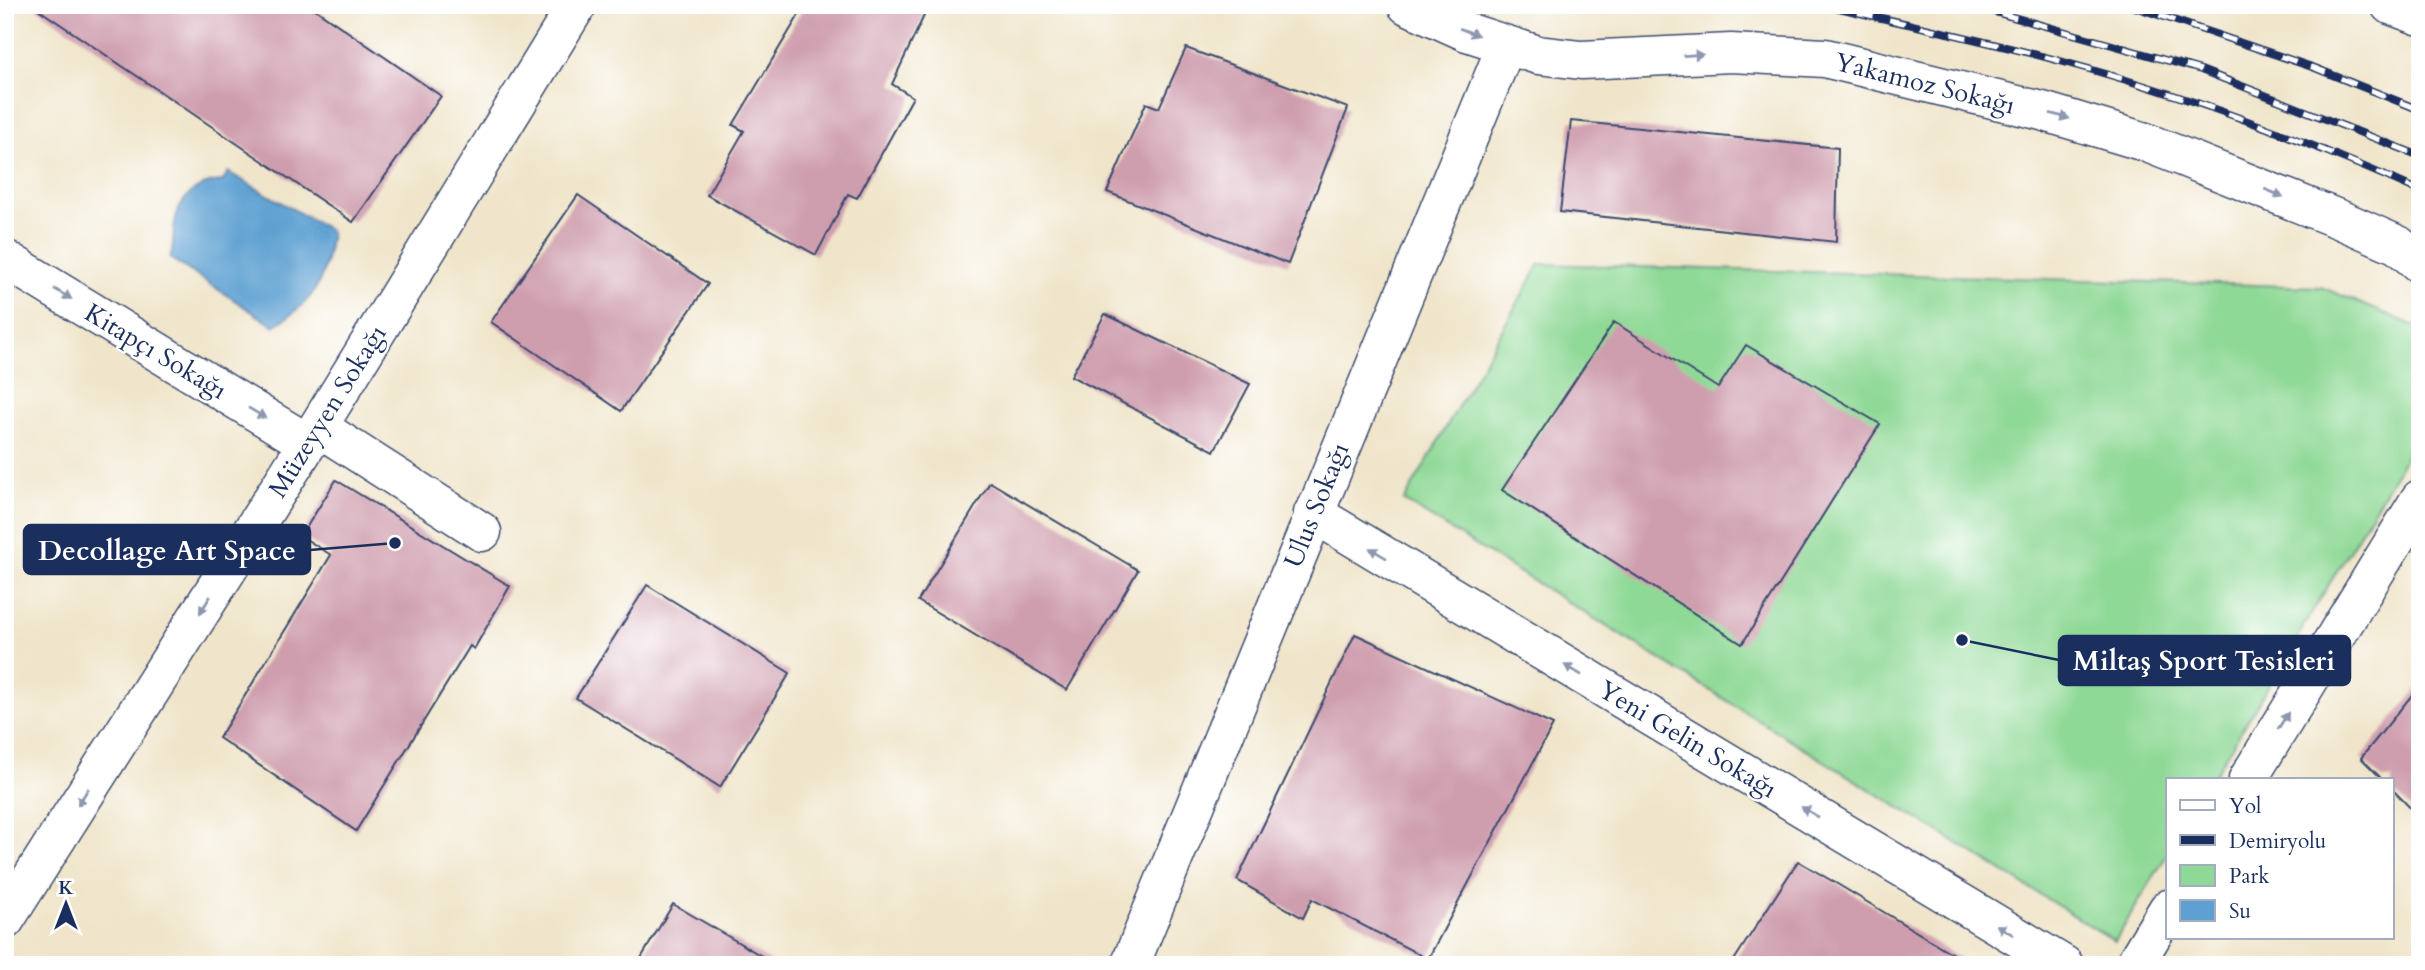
<svg xmlns="http://www.w3.org/2000/svg" width="2425" height="970" font-family="Cardo,serif">
<style>
.green{fill:#8fd996;stroke:#55847a;stroke-width:2}
.water{fill:#5da0d1;stroke:#3c6898;stroke-width:2}
.building{fill:#cf9eae}
.lines{fill:none;stroke-linecap:round;stroke-linejoin:round}
.minor-casing{stroke:#3b4a6e;stroke-width:41}
.minor{stroke:#fff;stroke-width:38}
.rail-casing{stroke:#1b2f5e;stroke-width:8}
.rail{stroke:#fff;stroke-width:5;stroke-dasharray:16;stroke-linecap:butt}
.oneway{fill:#8d97ae}
.labels{text-anchor:middle;stroke-width:5;stroke-linejoin:round;paint-order:stroke}
.street-label{font-size:26px;fill:#1b2f5e;stroke:#fff}
.leader{fill:none;stroke:#1b2f5e;stroke-width:2.5}
.callout-dot{fill:#1b2f5e;stroke:#fff;stroke-width:2.5}
.callout{fill:#1b2f5e;stroke:#1b2f5e;stroke-width:2.5}
.callout-label{font-size:28px;text-anchor:middle;font-weight:bold;fill:#fff}
</style>
<rect width="100%" height="100%" fill="#fff"/>
<filter id="ink" filterUnits="userSpaceOnUse"><feTurbulence type="fractalNoise" baseFrequency=".0143" numOctaves="2"/><feDisplacementMap in="SourceGraphic" scale="14" xChannelSelector="R" yChannelSelector="G"/><feConvolveMatrix kernelMatrix="1 2 1 2 8 2 1 2 1" color-interpolation-filters="sRGB"/></filter>
<filter id="wash" filterUnits="userSpaceOnUse"><feTurbulence type="fractalNoise" baseFrequency=".00686" numOctaves="4" result="noise"/><feDisplacementMap in="SourceGraphic" scale="28" xChannelSelector="R" yChannelSelector="G"/><feGaussianBlur stdDeviation="1.57" result="paint"/><feColorMatrix in="noise" values="0 0 0 0 0 0 0 0 0 0 0 0 0 0 0 0 0 1.4 0 .05"/><feComposite in="paint" operator="in"/></filter>
<g filter="url(#wash)">
<rect width="100%" height="100%" fill="#f0e5ca"/>
<path class="green" d="M 1540,264 L 2321,287 L 2420,328 L 2420,433 L 2212,779 L 2168,779 L 2168,853 L 2115,941 L 1404,501 Z"/>
<path class="water" d="M 228,172 L 331,231 C 325,279 317,301 274,326 L 170,258 C 175,244 172,228 177,214 C 183,194 203,181 223,181 Z"/>
<g id="blocks">
<g class="building">
<path d="M 32,5 L 309,5 L 441,96 L 353,222 Z"/>
<path d="M 805,5 L 929,5 L 892,84 L 913,97 L 857,198 L 848,194 L 816,255 L 707,195 L 744,131 L 733,125 Z"/>
<path d="M 1186,48 L 1348,108 L 1288,264 L 1107,192 L 1146,103 L 1159,108 Z"/>
<path d="M 1571,121 L 1838,148 L 1836,242 L 1560,212 Z"/>
<path d="M 578,195 L 708,284 L 621,411 L 491,322 Z"/>
<path d="M 1105,314 L 1250,384 L 1214,451 L 1071,376 Z"/>
<path d="M 1614,322 L 1718,388 L 1746,345 L 1880,424 L 1742,644 L 1502,490 Z"/>
<path d="M 336,480 L 510,586 L 474,649 L 470,646 L 356,831 L 219,738 L 331,555 L 301,536 Z"/>
<path d="M 990,482 L 1138,570 L 1067,690 L 918,601 Z"/>
<path d="M 647,585 L 790,673 L 720,787 L 576,698 Z"/>
<path d="M 1355,634 L 1553,725 L 1428,959 L 1312,899 L 1303,918 L 1237,880 Z"/>
<path d="M 2420,685 L 2420,818 L 2392,789 L 2392,779 L 2382,779 L 2361,758 Z"/>
<path d="M 1798,861 L 1839,885 L 1971,965 L 1731,965 Z"/>
<path d="M 673,904 L 777,965 L 637,965 Z"/>
</g>
</g>
</g>
<g filter="url(#ink)">
<use href="#blocks" fill-opacity="0" stroke="#3b4a6e" stroke-width="2"/>
<g class="lines">
<g class="minor-casing">
<g id="minor">
<path d="M 1407,5 L 1467,32 L 1538,55 L 1581,60 L 1731,53 L 1825,58 L 2042,111 L 2145,142 L 2341,220 L 2398,245 L 2420,264"/>
<path d="M 2390,5 L 2420,16"/>
<path d="M 5,259 L 307,443"/>
<path d="M 318,427 L 482,532"/>
<path d="M 1313,513 L 2064,965"/>
<path d="M 2248,779 L 2420,499"/>
<path d="M 5,920 L 318,427 L 577,5"/>
<path d="M 1130,965 L 1506,46"/>
<path d="M 2134,965 L 2168,909"/>
</g>
</g>
<use href="#minor" class="minor"/>
<g class="rail-casing">
<g id="rail">
<path d="M 1827,5 C 1904,24 1983,40 2060,61 C 2183,94 2303,139 2420,191"/>
<path d="M 1970,5 L 2201,70 L 2420,156"/>
<path d="M 2129,5 L 2315,68 L 2420,110"/>
</g>
</g>
<use href="#rail" class="rail"/>
</g>
<defs><path id="oneway-solid" d="M-6-.8H1V-3.2L6.5 0L1 3.2V.8H-6Z" transform="scale(1.75)"/></defs>
<g class="oneway">
<use href="#oneway-solid" transform="translate(1469 32) rotate(21)"/>
<use href="#oneway-solid" transform="translate(1693 55) rotate(-3)"/>
<use href="#oneway-solid" transform="translate(2060 116) rotate(15)"/>
<use href="#oneway-solid" transform="translate(2274 193) rotate(22)"/>
<use href="#oneway-solid" transform="translate(63 294) rotate(31)"/>
<use href="#oneway-solid" transform="translate(257 413) rotate(31)"/>
<use href="#oneway-solid" transform="translate(1378 553) rotate(-149)"/>
<use href="#oneway-solid" transform="translate(205 605) rotate(122)"/>
<use href="#oneway-solid" transform="translate(1573 670) rotate(-149)"/>
<use href="#oneway-solid" transform="translate(2283 721) rotate(-58)"/>
<use href="#oneway-solid" transform="translate(83 797) rotate(122)"/>
<use href="#oneway-solid" transform="translate(1810 812) rotate(-149)"/>
<use href="#oneway-solid" transform="translate(2005 930) rotate(-149)"/>
</g>
</g>
<g class="labels">
<g class="street-label">
<text transform="translate(1925 83) rotate(14)" y="9">Yakamoz Sokağı</text>
<text transform="translate(156 351) rotate(31)" y="9">Kitapçı Sokağı</text>
<text transform="translate(327 411) rotate(-58)" y="9">Müzeyyen Sokağı</text>
<text transform="translate(1316 505) rotate(-68)" y="9">Ulus Sokağı</text>
<text transform="translate(1688 739) rotate(31)" y="9">Yeni Gelin Sokağı</text>
</g>
</g>
<path class="leader" d="M395 543L310 550M1962 640L2059 660"/>
<g class="callout-dot">
<circle cx="395" cy="543" r="7"/>
<circle cx="1962" cy="640" r="7"/>
</g>
<g class="callout">
<rect x="24" y="525" width="286" height="49" rx="7"/>
<rect x="2059" y="636" width="291" height="49" rx="7"/>
</g>
<g class="callout-label">
<text x="167" y="560">Decollage Art Space</text>
<text x="2204" y="670">Miltaş Sport Tesisleri</text>
</g>
<rect width="2425" height="970" fill="none" stroke="#fff" stroke-width="28"/>
<rect x="2166" y="778" width="228" height="161" fill="#ffffff" stroke="#a4acbf" stroke-width="2"/>
<rect x="2180" y="800" width="35" height="10" fill="#ffffff" stroke="#a4acbf" stroke-width="2"/>
<text x="2229" y="813" font-size="21" fill="#1b2f5e">Yol</text>
<rect x="2180" y="835" width="35" height="10" fill="#1b2f5e" stroke="#a4acbf" stroke-width="2"/>
<text x="2229" y="848" font-size="21" fill="#1b2f5e">Demiryolu</text>
<rect x="2180" y="865" width="35" height="21" fill="#8fd996" stroke="#a4acbf" stroke-width="2"/>
<text x="2229" y="883" font-size="21" fill="#1b2f5e">Park</text>
<rect x="2180" y="900" width="35" height="21" fill="#5da0d1" stroke="#a4acbf" stroke-width="2"/>
<text x="2229" y="918" font-size="21" fill="#1b2f5e">Su</text>
<g transform="translate(66 904)" stroke="#ffffff" stroke-width="5" paint-order="stroke">
<path d="M0-5L12 26L0 18L-12 26Z" fill="#1b2f5e"/>
<text y="-10" font-size="19" font-weight="bold" text-anchor="middle" fill="#1b2f5e">K</text>
</g>
</svg>
